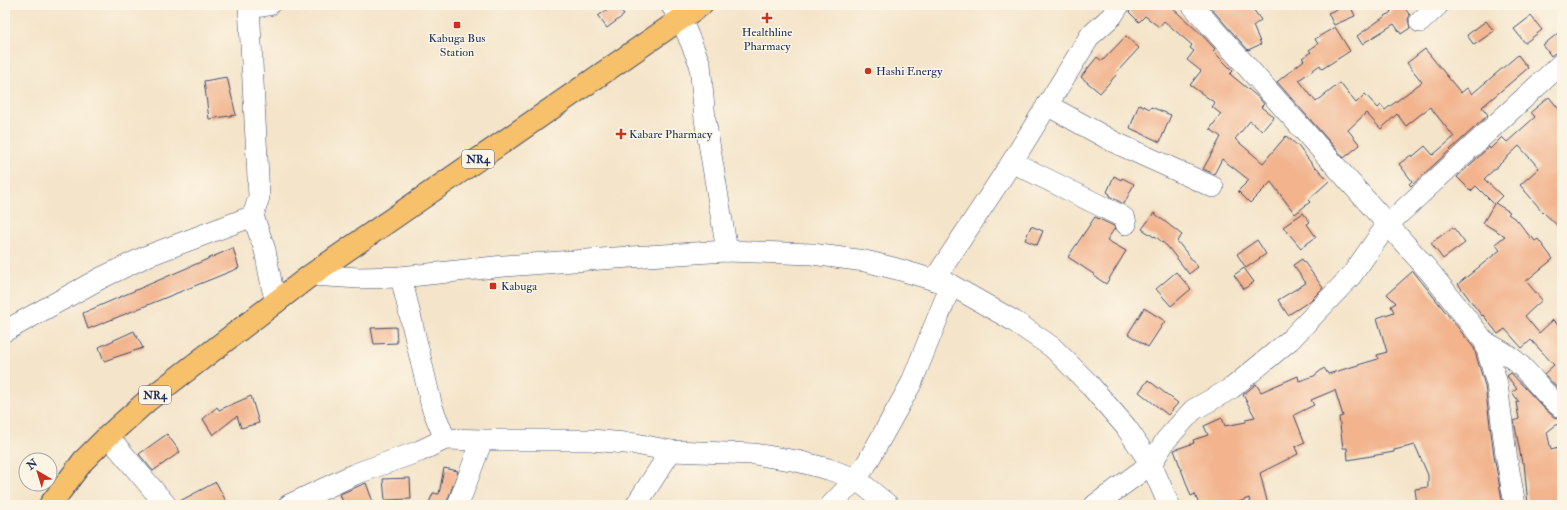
<svg xmlns="http://www.w3.org/2000/svg" width="1567" height="510" font-family="'IM FELL Double Pica',serif">
<style>
.building{fill:#f2b38d}
.lines{fill:none;stroke-linecap:round;stroke-linejoin:round}
.minor-casing{stroke:#3c4a6e;stroke-width:22}
.highway-casing{stroke:#3c4a6e;stroke-width:24}
.minor{stroke:#fff;stroke-width:21}
.highway{stroke:#f7c06b;stroke-width:22}
.poi-dot{fill:#c8321e;stroke:#fcf5e5;stroke-width:1.5}
.labels{text-anchor:middle;stroke-width:3;stroke-linejoin:round;paint-order:stroke}
.shield{fill:#fcf5e5;stroke:#5e6a86;stroke-width:1}
.shield-label{font-size:11px;font-weight:bold;fill:#1b2f5e}
.poi-label{font-size:12px;fill:#1b2f5e;stroke:#fcf5e5;text-anchor:start}
</style>
<rect width="100%" height="100%" fill="#fcf5e5"/>
<filter id="ink" filterUnits="userSpaceOnUse"><feTurbulence type="fractalNoise" baseFrequency=".025" numOctaves="2"/><feDisplacementMap in="SourceGraphic" scale="8" xChannelSelector="R" yChannelSelector="G"/><feConvolveMatrix kernelMatrix="1 2 1 2 8 2 1 2 1" color-interpolation-filters="sRGB"/></filter>
<filter id="wash" filterUnits="userSpaceOnUse"><feTurbulence type="fractalNoise" baseFrequency=".012" numOctaves="4" result="noise"/><feDisplacementMap in="SourceGraphic" scale="16" xChannelSelector="R" yChannelSelector="G"/><feGaussianBlur stdDeviation="0.9" result="paint"/><feColorMatrix in="noise" values="0 0 0 0 0 0 0 0 0 0 0 0 0 0 0 0 0 1.4 0 .05"/><feComposite in="paint" operator="in"/></filter>
<g filter="url(#wash)">
<rect width="100%" height="100%" fill="#f4e4c9"/>
<g id="blocks">
<g class="building">
<path d="M 614,5 L 616,5 L 624,15 L 607,28 L 598,16 Z"/>
<path d="M 1131,5 L 1169,5 L 1202,35 L 1215,49 L 1213,51 L 1233,71 L 1230,74 L 1259,98 L 1264,104 L 1261,107 L 1274,117 L 1262,131 L 1250,121 L 1235,139 L 1263,163 L 1286,136 L 1298,146 L 1315,168 L 1316,167 L 1329,181 L 1308,200 L 1310,202 L 1295,214 L 1271,182 L 1250,203 L 1238,191 L 1249,180 L 1222,159 L 1214,174 L 1203,169 L 1221,137 L 1210,129 L 1221,114 L 1212,107 L 1215,103 L 1190,85 L 1201,71 L 1187,60 L 1194,51 L 1190,48 L 1192,45 L 1164,21 L 1159,27 L 1145,16 L 1139,22 L 1129,12 L 1133,6 Z"/>
<path d="M 1208,5 L 1250,5 L 1261,20 L 1253,26 L 1261,44 L 1248,50 Z"/>
<path d="M 1347,5 L 1350,5 L 1355,16 L 1334,25 L 1328,13 Z"/>
<path d="M 1397,5 L 1402,5 L 1410,15 L 1408,19 L 1410,28 L 1401,34 L 1394,24 L 1362,44 L 1357,36 L 1391,12 L 1390,11 Z"/>
<path d="M 1531,16 L 1542,30 L 1525,43 L 1514,29 Z"/>
<path d="M 1486,21 L 1494,31 L 1474,45 L 1467,35 Z"/>
<path d="M 1335,27 L 1350,51 L 1322,69 L 1320,65 L 1299,80 L 1316,102 L 1340,83 L 1356,103 L 1365,94 L 1378,108 L 1381,105 L 1385,110 L 1422,82 L 1407,63 L 1425,49 L 1461,93 L 1467,88 L 1472,94 L 1518,55 L 1528,68 L 1482,107 L 1488,115 L 1411,186 L 1409,184 L 1412,181 L 1399,164 L 1411,155 L 1412,157 L 1425,146 L 1433,155 L 1454,137 L 1430,107 L 1406,126 L 1397,114 L 1381,129 L 1366,113 L 1348,130 L 1360,145 L 1344,158 L 1277,82 L 1304,60 L 1302,58 L 1311,52 L 1309,50 L 1318,44 L 1315,39 Z"/>
<path d="M 1562,30 L 1562,48 L 1551,56 L 1543,45 Z"/>
<path d="M 1126,36 L 1139,48 L 1116,73 L 1117,74 L 1100,93 L 1081,77 L 1097,57 L 1102,61 Z"/>
<path d="M 227,77 L 236,115 L 209,119 L 204,81 Z"/>
<path d="M 1549,97 L 1562,113 L 1562,230 L 1542,211 L 1520,185 L 1539,168 L 1519,146 L 1484,179 L 1502,196 L 1495,203 L 1510,212 L 1508,214 L 1517,220 L 1531,238 L 1532,237 L 1535,241 L 1538,239 L 1553,259 L 1526,281 L 1542,300 L 1525,316 L 1539,333 L 1553,320 L 1562,329 L 1562,393 L 1544,374 L 1554,365 L 1531,340 L 1522,348 L 1505,329 L 1498,334 L 1483,315 L 1482,316 L 1458,284 L 1500,250 L 1495,244 L 1505,236 L 1483,223 L 1494,204 L 1476,186 L 1471,191 L 1457,177 L 1489,147 L 1490,149 L 1502,137 L 1507,142 L 1535,117 L 1531,112 Z"/>
<path d="M 1139,104 L 1150,109 L 1151,107 L 1171,115 L 1160,142 L 1130,128 Z"/>
<path d="M 1114,176 L 1121,180 L 1122,178 L 1134,184 L 1124,204 L 1109,196 L 1110,194 L 1107,192 Z"/>
<path d="M 1154,213 L 1182,235 L 1177,241 L 1198,267 L 1189,274 L 1168,247 L 1155,236 L 1154,237 L 1142,229 Z"/>
<path d="M 1303,213 L 1310,222 L 1307,224 L 1316,237 L 1301,248 L 1283,227 Z"/>
<path d="M 1095,217 L 1114,226 L 1115,228 L 1107,240 L 1126,251 L 1106,284 L 1094,276 L 1095,275 L 1068,257 Z"/>
<path d="M 1031,226 L 1043,231 L 1037,245 L 1025,240 Z"/>
<path d="M 1453,227 L 1465,243 L 1443,259 L 1431,243 Z"/>
<path d="M 1257,240 L 1266,254 L 1246,268 L 1237,254 Z"/>
<path d="M 233,248 L 239,268 L 88,329 L 83,313 Z"/>
<path d="M 1302,259 L 1323,288 L 1310,301 L 1288,315 L 1278,300 L 1306,283 L 1293,265 Z"/>
<path d="M 1244,268 L 1254,282 L 1244,289 L 1234,275 Z"/>
<path d="M 1413,271 L 1474,348 L 1485,386 L 1494,456 L 1503,505 L 1417,505 L 1415,489 L 1428,487 L 1428,475 L 1415,445 L 1394,450 L 1394,452 L 1348,460 L 1347,448 L 1343,448 L 1339,417 L 1343,416 L 1335,390 L 1311,400 L 1314,405 L 1294,415 L 1305,443 L 1295,447 L 1298,454 L 1260,473 L 1268,505 L 1251,505 L 1249,498 L 1231,505 L 1199,505 L 1195,494 L 1191,496 L 1174,450 L 1194,443 L 1193,440 L 1208,435 L 1204,426 L 1222,418 L 1225,426 L 1246,422 L 1246,419 L 1255,417 L 1243,395 L 1256,384 L 1261,392 L 1298,376 L 1299,381 L 1314,376 L 1324,368 L 1328,374 L 1378,359 L 1377,355 L 1387,352 L 1377,318 L 1394,312 L 1391,306 L 1396,303 L 1387,294 Z"/>
<path d="M 1176,272 L 1191,289 L 1171,306 L 1156,289 Z"/>
<path d="M 1144,308 L 1165,321 L 1148,347 L 1128,334 Z"/>
<path d="M 396,327 L 397,343 L 374,344 L 371,328 Z"/>
<path d="M 134,331 L 143,348 L 104,361 L 99,347 Z"/>
<path d="M 1511,373 L 1544,408 L 1555,418 L 1562,420 L 1562,423 L 1556,425 L 1547,432 L 1551,450 L 1562,447 L 1562,505 L 1528,505 L 1524,463 L 1522,463 L 1514,421 L 1519,419 L 1516,402 L 1519,402 L 1512,392 L 1517,389 L 1507,376 Z"/>
<path d="M 1148,380 L 1178,403 L 1168,415 L 1139,392 Z"/>
<path d="M 251,396 L 259,423 L 241,428 L 237,416 L 213,435 L 203,419 L 217,407 L 219,410 Z"/>
<path d="M 167,434 L 180,452 L 153,471 L 139,454 Z"/>
<path d="M 444,468 L 458,471 L 446,505 L 428,505 L 433,493 L 439,494 Z"/>
<path d="M 410,478 L 411,499 L 385,500 L 383,479 Z"/>
<path d="M 216,482 L 228,505 L 178,505 L 178,502 Z"/>
<path d="M 366,483 L 373,502 L 365,505 L 344,505 L 340,494 Z"/>
</g>
</g>
</g>
<g filter="url(#ink)">
<use href="#blocks" fill-opacity="0" stroke="#3c4a6e" stroke-width="1"/>
<g class="lines">
<g class="minor-casing">
<g id="minor">
<path d="M 249,5 L 259,197 L 253,216 L 265,250 L 272,287 L 276,302"/>
<path d="M 671,5 L 681,19 L 700,64 L 705,119 L 727,251"/>
<path d="M 1192,5 L 1430,272 L 1485,342 L 1497,384 L 1506,454 L 1515,505"/>
<path d="M 250,8 L 269,5"/>
<path d="M 1420,22 L 1438,5"/>
<path d="M 1047,105 L 1114,142 L 1213,187"/>
<path d="M 1012,162 L 1121,216 L 1125,219 L 1126,224"/>
<path d="M 311,275 L 359,278 L 401,277 L 504,266 L 615,258 L 727,251 L 812,254 L 865,261 L 897,269 L 951,285 L 1014,321 L 1052,347 L 1088,383 L 1126,427 L 1151,464 L 1169,505"/>
<path d="M 401,277 L 432,407 L 445,439 L 482,440"/>
<path d="M 934,280 L 1012,162 L 1090,36 L 1112,16 L 1119,5"/>
<path d="M 5,331 L 101,278 L 147,256 L 253,216"/>
<path d="M 1485,342 C 1500,350 1513,357 1524,369 C 1537,382 1547,398 1562,408"/>
<path d="M 108,436 L 166,505"/>
<path d="M 289,505 L 355,474 L 420,451 L 445,439"/>
<path d="M 458,505 L 482,440 L 591,440 L 636,444 L 671,451 L 754,454 L 797,461 L 828,469 L 856,479 L 888,505"/>
<path d="M 636,505 L 671,451"/>
<path d="M 831,505 L 856,479 L 867,463 L 911,384 L 951,285"/>
<path d="M 1095,505 L 1151,464 L 1166,440 L 1193,410 L 1232,388 L 1290,340 L 1351,276 L 1387,225 L 1562,63"/>
</g>
</g>
<g class="highway-casing">
<path id="highway" d="M 50,505 L 83,461 L 108,436 L 147,401 L 311,275 L 701,5"/>
</g>
<use href="#minor" class="minor"/>
<use href="#highway" class="highway"/>
</g>
</g>
<g class="poi-dot">
<path d="M765 12h4v4h4v4h-4v4h-4v-4h-4v-4h4z"/>
<rect x="453" y="21" width="8" height="8" rx="2"/>
<circle cx="868" cy="71" r="4"/>
<path d="M619 128h4v4h4v4h-4v4h-4v-4h-4v-4h4z"/>
<rect x="489" y="282" width="8" height="8" rx="2"/>
</g>
<g class="labels">
<g class="shield">
<rect x="462" y="150" width="32" height="18" rx="3"/>
<rect x="139" y="386" width="32" height="18" rx="3"/>
</g>
<g class="shield-label">
<text x="478" y="163">NR4</text>
<text x="155" y="399">NR4</text>
</g>
<g class="poi-label">
<text x="767" y="36" text-anchor="middle">Healthline<tspan x="767" dy="14">Pharmacy</tspan></text>
<text x="457" y="42" text-anchor="middle">Kabuga Bus<tspan x="457" dy="14">Station</tspan></text>
<text x="876" y="75">Hashi Energy</text>
<text x="629" y="138">Kabare Pharmacy</text>
<text x="501" y="290">Kabuga</text>
</g>
</g>
<rect width="1567" height="510" fill="none" stroke="#fcf5e5" stroke-width="20"/>
<g transform="translate(38 472) rotate(322)"><circle r="19" fill="#fcf5e5" stroke="#a2a6af"/>
<path d="M0-3L7 15L0 10L-7 15Z" fill="#c8321e"/>
<text y="-6" font-size="11" font-weight="bold" text-anchor="middle" fill="#1b2f5e">N</text>
</g>
</svg>
